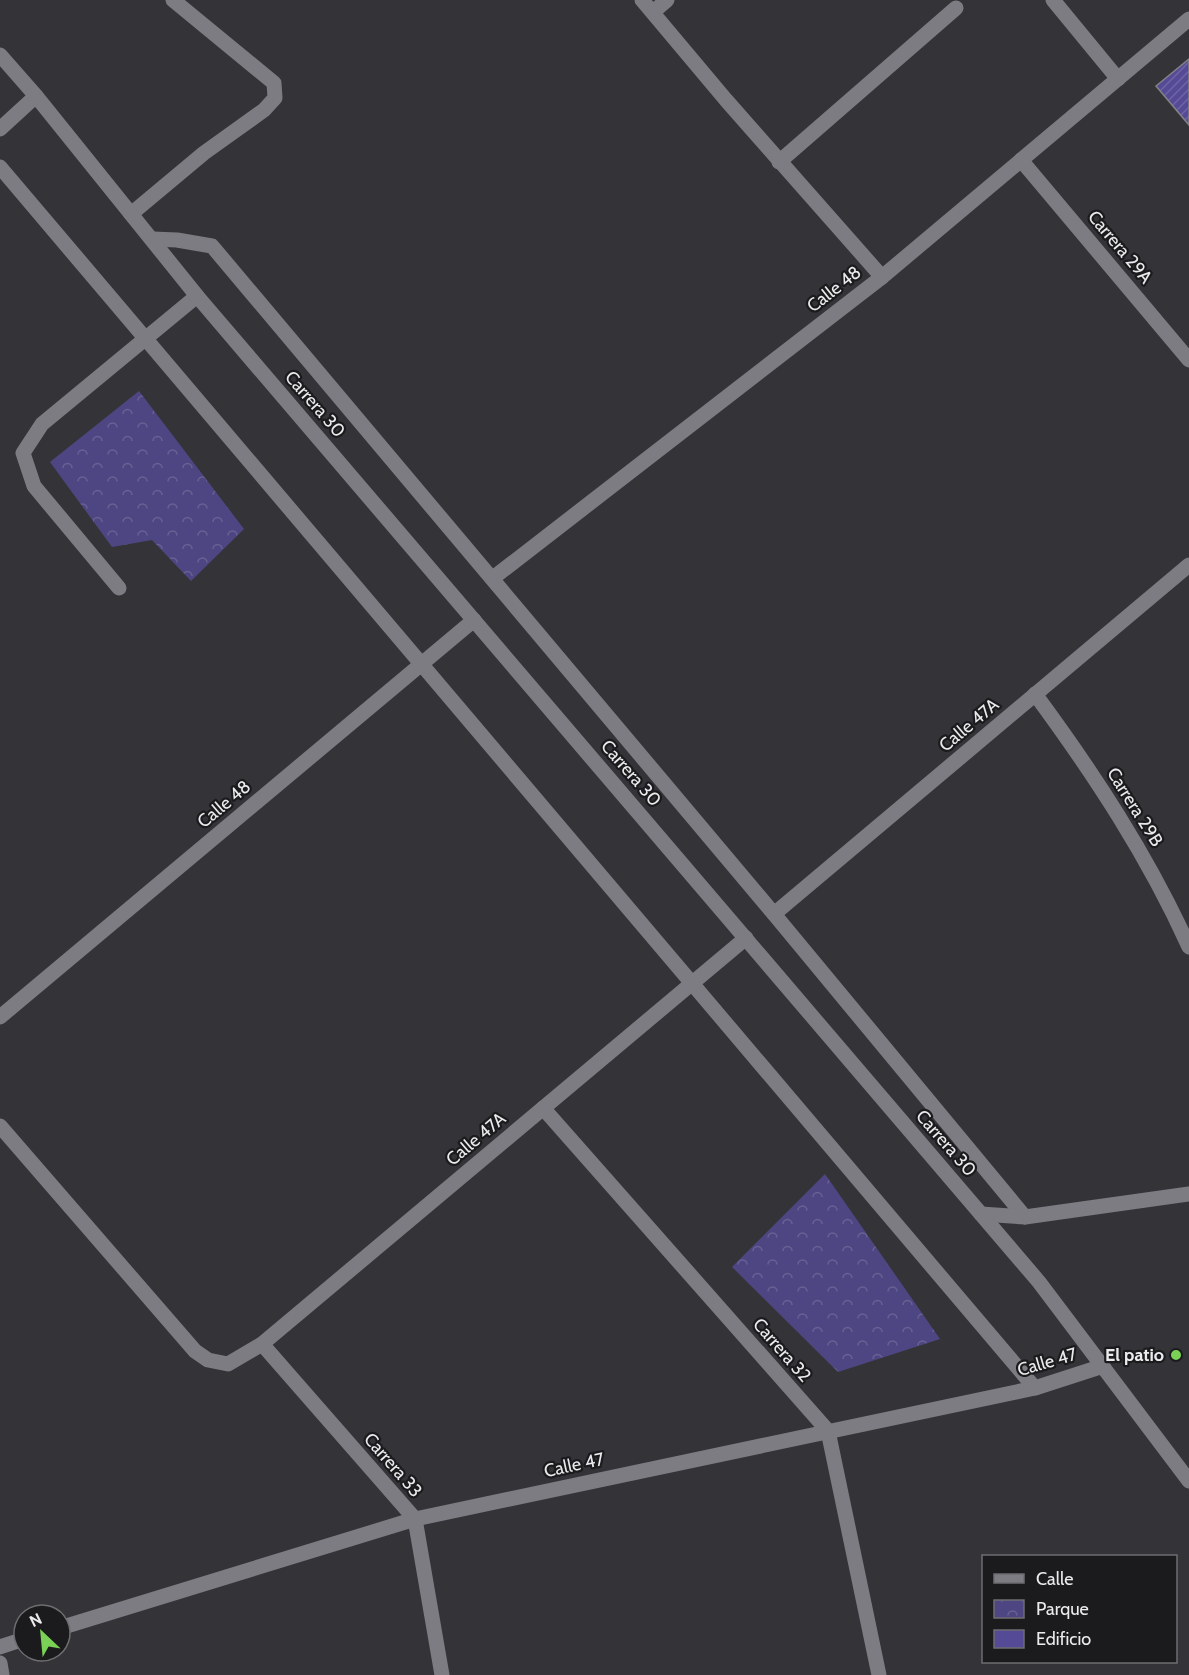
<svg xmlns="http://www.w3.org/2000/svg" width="1189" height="1675" font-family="Cabin,sans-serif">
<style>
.park{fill:url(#park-crowns)}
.building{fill:url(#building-hatch);stroke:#828187;stroke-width:1.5}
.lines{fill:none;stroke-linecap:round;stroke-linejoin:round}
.lane{stroke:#7c7c82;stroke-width:15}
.street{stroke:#7c7c82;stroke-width:15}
.secondary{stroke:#7c7c82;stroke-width:15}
.poi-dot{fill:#7bd156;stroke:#1b1b1d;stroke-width:2}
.labels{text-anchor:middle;stroke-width:4.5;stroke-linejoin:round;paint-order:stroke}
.street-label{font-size:18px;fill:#ebebee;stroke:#1b1b1d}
.poi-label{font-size:18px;font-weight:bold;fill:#ebebee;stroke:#1b1b1d;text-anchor:end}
</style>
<defs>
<pattern id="park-crowns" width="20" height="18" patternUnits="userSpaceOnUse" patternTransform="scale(1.5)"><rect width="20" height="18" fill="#4e4682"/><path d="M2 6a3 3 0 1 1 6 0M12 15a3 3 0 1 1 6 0" fill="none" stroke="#686194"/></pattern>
<pattern id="building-hatch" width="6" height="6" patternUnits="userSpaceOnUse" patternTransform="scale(1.5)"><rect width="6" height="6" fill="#554a96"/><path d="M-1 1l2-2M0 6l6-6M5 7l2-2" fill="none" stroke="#6e64a5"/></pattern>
</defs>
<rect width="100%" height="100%" fill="#333338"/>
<g class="park">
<path d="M 139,391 L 244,529 L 191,581 L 152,540 L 112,547 L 50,462 Z"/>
<path d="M 825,1174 L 940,1339 L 838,1372 L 732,1267 Z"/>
</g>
<path class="building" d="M 1189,59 L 1189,125 L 1156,86 Z"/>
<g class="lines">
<g class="lane">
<path d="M 642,0 L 726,100 L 882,277"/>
<path d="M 1053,0 L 1118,79"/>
<path d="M 653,12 L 667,0"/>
<path d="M 779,162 L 956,8"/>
<path d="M 131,214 L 204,153 L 264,110 L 275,98 L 274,83 L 173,0"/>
</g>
<g class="street">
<path d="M 0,129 L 36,96"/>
<path d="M 1021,160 L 1189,360"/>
<path d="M 0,167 L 1035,1388"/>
<path d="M 153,239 L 177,240 L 212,246 L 774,914 L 1025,1217"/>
<path d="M 493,578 L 882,277 L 1189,19"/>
<path d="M 119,588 L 34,486 L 23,453 L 42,424 L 197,296"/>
<path d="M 1035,694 C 1094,774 1148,856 1189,947"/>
<path d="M 774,914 L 1189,565"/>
<path d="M 0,1017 L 474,620"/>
<path d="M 543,1108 L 828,1431 L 879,1675"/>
<path d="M 0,1126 L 195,1351 L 208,1360 L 228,1364 L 262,1344 L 746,938"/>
<path d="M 981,1214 L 1025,1217 L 1189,1194"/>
<path d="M 262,1344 L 415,1519 L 442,1675"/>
<path d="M 60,1628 L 415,1519 L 1035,1388 L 1103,1366"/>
<path d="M 0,1647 L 24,1639"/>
<path d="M 0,1663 L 2,1675"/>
</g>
<path class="secondary" d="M 0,55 L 36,96 L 197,296 L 1039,1282 L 1189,1481"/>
</g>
<circle class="poi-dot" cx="1176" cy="1355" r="6"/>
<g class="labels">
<g class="street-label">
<text transform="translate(1120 247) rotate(50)" y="6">Carrera 29A</text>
<text transform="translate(834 289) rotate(-38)" y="6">Calle 48</text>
<text transform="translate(315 404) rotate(49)" y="6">Carrera 30</text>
<text transform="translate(969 725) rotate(-40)" y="6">Calle 47A</text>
<text transform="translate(631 773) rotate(49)" y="6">Carrera 30</text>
<text transform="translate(224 804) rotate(-40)" y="6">Calle 48</text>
<text transform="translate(1135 807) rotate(58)" y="6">Carrera 29B</text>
<text transform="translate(476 1139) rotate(-40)" y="6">Calle 47A</text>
<text transform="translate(946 1143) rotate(49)" y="6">Carrera 30</text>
<text transform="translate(782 1350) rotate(49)" y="6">Carrera 32</text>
<text transform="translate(1047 1362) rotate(-16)" y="6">Calle 47</text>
<text transform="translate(393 1465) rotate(49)" y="6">Carrera 33</text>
<text transform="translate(574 1465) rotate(-12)" y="6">Calle 47</text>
</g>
<g class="poi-label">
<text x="1164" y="1361">El patio</text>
</g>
</g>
<rect x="982" y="1555" width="195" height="108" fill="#1b1b1d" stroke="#6e6e71" stroke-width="1.5"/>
<rect x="994" y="1574" width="30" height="9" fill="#7c7c82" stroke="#6e6e71" stroke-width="1.5"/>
<text x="1036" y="1585" font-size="18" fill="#ebebee">Calle</text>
<rect x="994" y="1600" width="30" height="18" fill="url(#park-crowns)" stroke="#6e6e71" stroke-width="1.5"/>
<text x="1036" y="1615" font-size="18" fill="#ebebee">Parque</text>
<rect x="994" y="1630" width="30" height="18" fill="#554a96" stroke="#6e6e71" stroke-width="1.5"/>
<text x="1036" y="1645" font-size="18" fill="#ebebee">Edificio</text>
<g transform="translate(42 1633) rotate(334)"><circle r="28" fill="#1b1b1d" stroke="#6e6e71" stroke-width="1.5"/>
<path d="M0-4.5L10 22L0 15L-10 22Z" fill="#7bd156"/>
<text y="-9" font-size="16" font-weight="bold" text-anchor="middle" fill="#ebebee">N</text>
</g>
</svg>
